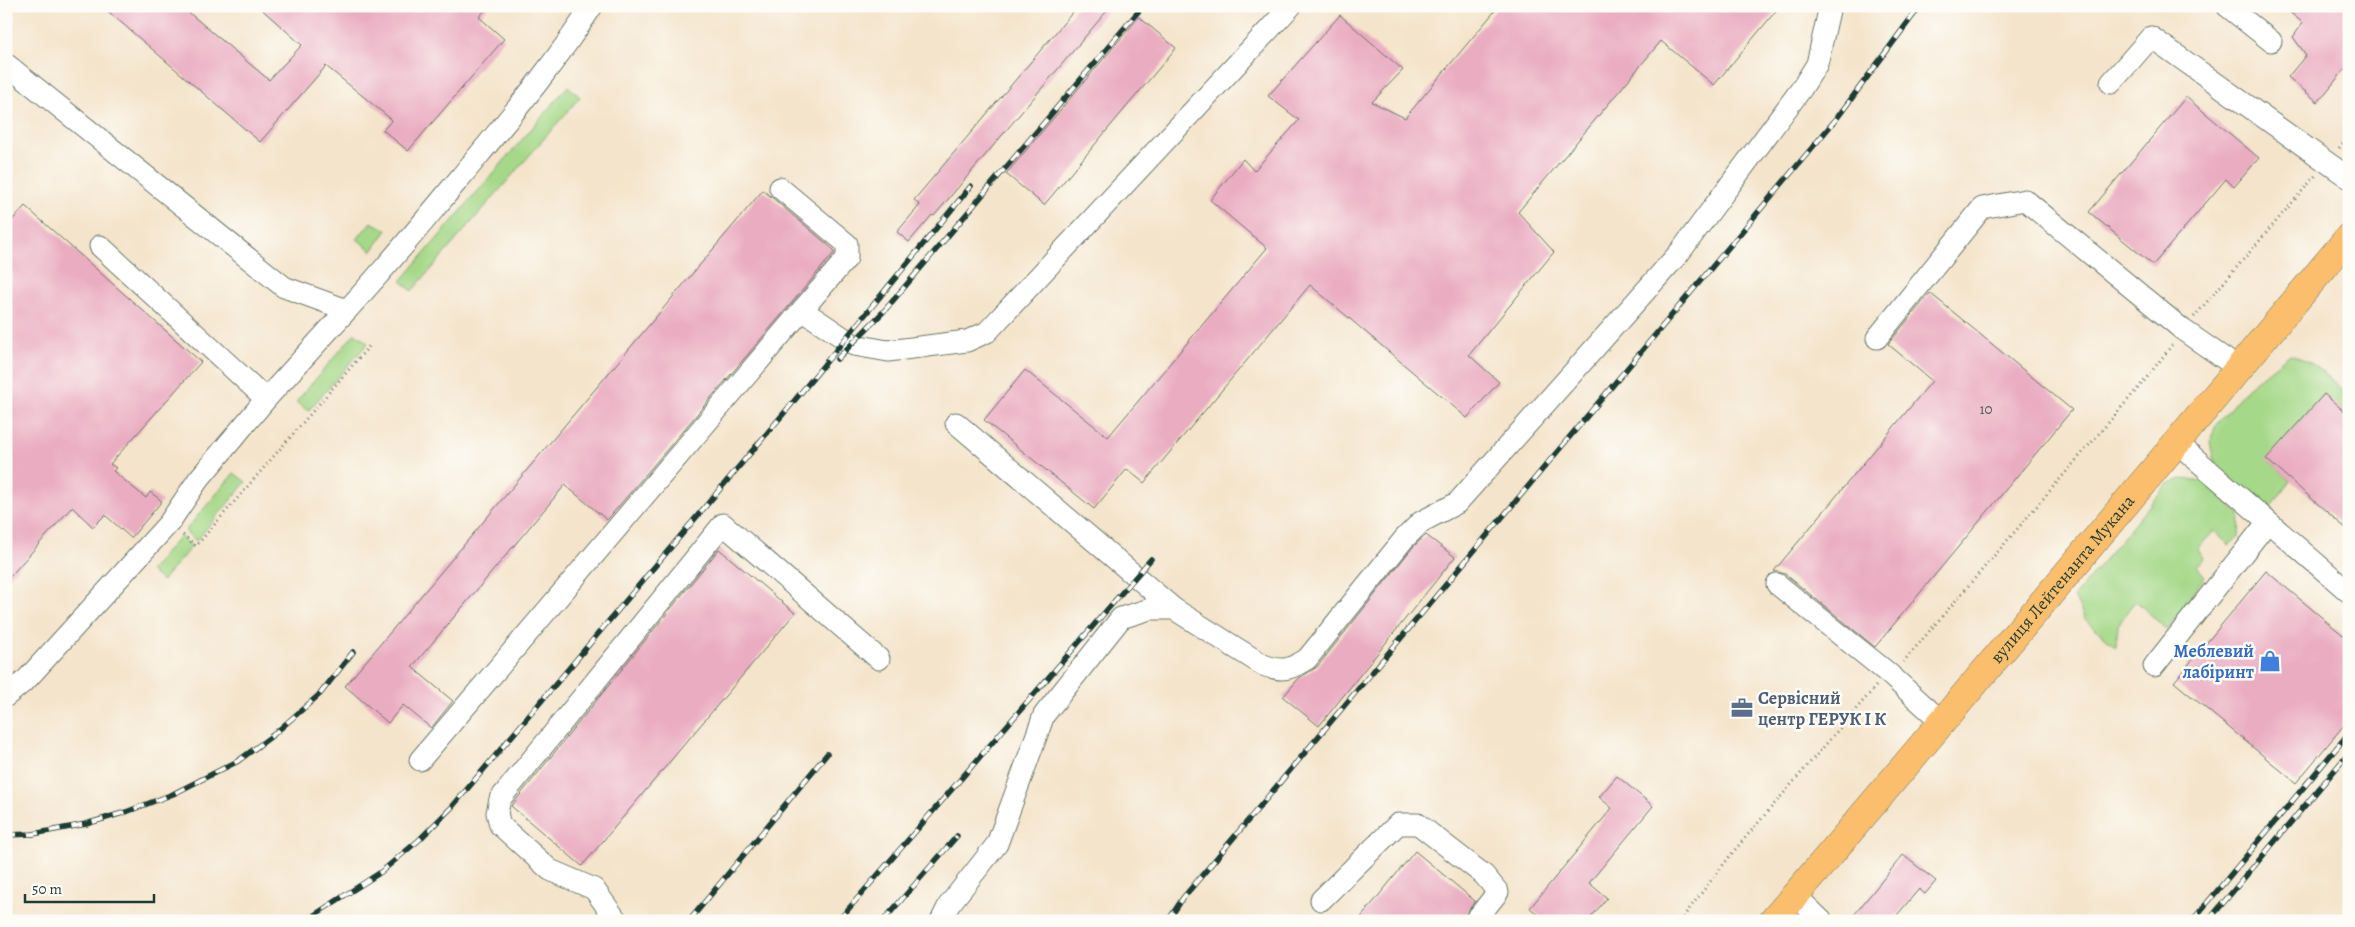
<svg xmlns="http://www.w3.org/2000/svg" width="2355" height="927" font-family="Alegreya,serif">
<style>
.green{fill:#a5d888;stroke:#628a5e}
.building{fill:#eaacc1}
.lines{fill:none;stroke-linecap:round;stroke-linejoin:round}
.minor-casing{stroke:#6a7769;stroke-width:23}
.major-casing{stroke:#6a7769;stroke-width:29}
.path{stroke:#6a7769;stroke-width:3;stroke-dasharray:1 4;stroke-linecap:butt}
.minor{stroke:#fff;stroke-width:21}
.major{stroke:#fabe6d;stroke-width:28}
.rail-casing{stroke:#1f3d34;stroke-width:5.5}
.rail{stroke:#fdfcf7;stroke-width:4;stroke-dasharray:11;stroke-linecap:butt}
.labels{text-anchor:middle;stroke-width:5;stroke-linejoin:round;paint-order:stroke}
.number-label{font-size:15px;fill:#525957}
.street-label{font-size:18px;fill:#1f3d34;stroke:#fdfcf7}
.shop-label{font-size:18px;font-weight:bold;fill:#366cbe;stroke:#fdfcf7;text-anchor:end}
.service-label{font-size:18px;font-weight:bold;fill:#4e5e75;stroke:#fdfcf7;text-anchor:start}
</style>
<rect width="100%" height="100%" fill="#fdfcf7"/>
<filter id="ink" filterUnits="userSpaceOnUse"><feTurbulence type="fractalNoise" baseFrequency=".02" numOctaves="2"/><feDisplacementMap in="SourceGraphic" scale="10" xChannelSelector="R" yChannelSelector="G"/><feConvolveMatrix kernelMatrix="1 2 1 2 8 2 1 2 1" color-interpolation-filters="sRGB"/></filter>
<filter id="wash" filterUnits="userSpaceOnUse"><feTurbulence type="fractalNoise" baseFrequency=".0096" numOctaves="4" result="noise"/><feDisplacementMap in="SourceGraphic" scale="20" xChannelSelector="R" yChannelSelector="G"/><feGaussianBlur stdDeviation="1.12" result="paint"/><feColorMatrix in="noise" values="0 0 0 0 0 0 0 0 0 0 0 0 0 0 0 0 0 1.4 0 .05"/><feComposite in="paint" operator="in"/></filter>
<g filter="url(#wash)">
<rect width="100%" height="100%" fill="#f4e4cb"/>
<g class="green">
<path d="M 568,86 L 580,97 L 412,291 L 401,281 Z"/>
<path d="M 371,222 L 387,230 L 372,251 L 357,239 Z"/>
<path d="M 355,333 L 368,343 L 308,411 L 296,402 Z"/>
<path d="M 2289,355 C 2310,357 2333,382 2349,396 L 2349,415 L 2323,394 L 2267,459 L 2290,480 L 2272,507 L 2262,509 L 2214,461 L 2210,442 L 2215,426 L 2247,388 Z"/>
<path d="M 234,473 L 246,482 L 196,541 L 185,531 Z"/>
<path d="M 2182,479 L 2206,481 L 2240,515 L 2239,537 L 2229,545 L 2214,531 L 2197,549 L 2204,558 L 2196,566 L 2205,576 L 2167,630 L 2136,601 L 2118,625 L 2116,647 L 2085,619 L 2074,597 L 2167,484 Z"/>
<path d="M 180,536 L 192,546 L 162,581 L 150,571 Z"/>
</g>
<g id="blocks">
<g class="building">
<path d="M 102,6 L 181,6 L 269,80 L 302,45 L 258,6 L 489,6 L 479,17 L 504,39 L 408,151 L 383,130 L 392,120 L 326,66 L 260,142 Z"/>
<path d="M 1078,6 L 1111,6 L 934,216 L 932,215 L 909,242 L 897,232 L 920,205 L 914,200 Z"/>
<path d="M 1499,6 L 1780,6 L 1714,85 L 1661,41 L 1518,212 L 1554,252 L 1469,355 L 1499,382 L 1467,418 L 1310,285 L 1144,483 L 1127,469 L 1094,509 L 984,420 L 1025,370 L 1108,437 L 1267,248 L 1210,200 L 1243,159 L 1254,171 L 1299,120 L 1268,96 L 1340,15 L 1403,70 L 1372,102 L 1405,118 Z"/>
<path d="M 2282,6 L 2349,6 L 2349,64 L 2318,102 L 2288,77 L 2306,55 L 2293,37 L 2303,23 Z"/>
<path d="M 1139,17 L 1176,48 L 1044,205 L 1006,174 Z"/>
<path d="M 2186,97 L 2259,158 L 2234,187 L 2226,179 L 2153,265 L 2089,212 Z"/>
<path d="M 763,190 L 834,250 L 834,253 L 607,520 L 565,485 L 412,667 L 453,701 L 431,728 L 403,705 L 388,723 L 345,686 Z"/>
<path d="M 25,206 L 201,362 L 110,464 L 116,468 L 113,471 L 146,498 L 150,492 L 162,501 L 131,538 L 105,515 L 93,527 L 72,507 L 6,581 L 6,227 Z"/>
<path d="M 1930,293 L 2072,410 L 1875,647 L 1785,574 L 1774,571 L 1932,381 L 1888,344 Z"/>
<path d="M 2324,394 L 2349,415 L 2349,531 L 2266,459 Z"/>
<path d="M 1426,535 L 1455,557 L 1319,726 L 1283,697 L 1299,678 L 1317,667 L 1413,547 Z"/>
<path d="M 719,549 L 795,613 L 582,866 L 511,806 L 512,805 Z"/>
<path d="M 2266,571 L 2349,640 L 2349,719 L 2296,783 L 2174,682 Z"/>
<path d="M 1617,776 L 1653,806 L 1589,883 L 1607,898 L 1588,921 L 1546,921 L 1530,908 L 1612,808 L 1599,797 Z"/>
<path d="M 1415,851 L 1475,901 L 1461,921 L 1358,921 Z"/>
<path d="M 1903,855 L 1936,881 L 1925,894 L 1919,889 L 1892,921 L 1849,921 Z"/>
</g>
</g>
</g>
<g filter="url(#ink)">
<use href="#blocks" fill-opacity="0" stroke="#6a7769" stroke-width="1"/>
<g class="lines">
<g class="minor-casing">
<g id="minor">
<path d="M 2227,6 L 2271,41"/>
<path d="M 6,64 L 284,287 L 347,310 L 266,399 L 100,246"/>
<path d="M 2111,83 L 2151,37 L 2349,178"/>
<path d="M 780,188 L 847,244 L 847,258 L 802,310"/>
<path d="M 347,310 C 386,268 423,222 460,178 C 506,122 553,67 592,6"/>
<path d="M 1877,338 L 1982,208 L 2025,200 L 2183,330 L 2238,368"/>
<path d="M 956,423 L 1174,609"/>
<path d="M 2176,442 L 2349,592"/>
<path d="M 1777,584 L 1888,673 L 1943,723"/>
<path d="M 2154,666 L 2267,523"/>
<path d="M 6,696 L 27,679 L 169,523 L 198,480 L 266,399"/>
<path d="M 420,760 L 802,310 L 854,345 L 888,351 L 967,341 L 987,332 L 1291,6"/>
<path d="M 1795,895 L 1822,921"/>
<path d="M 1321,900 L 1398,824 L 1418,824 L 1484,875 L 1498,892 L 1475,921"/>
<path d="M 617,921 L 594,889 L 550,870 L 500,825 L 497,813 L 500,799 L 723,524 L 879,659"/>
<path d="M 941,921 L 949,905 L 997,844 L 1044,715 L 1121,618 L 1150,609 L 1174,609 L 1263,665 C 1283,672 1289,670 1307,659 L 1404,539 L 1421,522 L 1457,503 L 1680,252 L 1802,88 L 1817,64 L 1830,6"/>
</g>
</g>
<g class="major-casing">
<g id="major">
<path id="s1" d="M 1773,921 C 1967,695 2157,465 2349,237"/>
</g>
</g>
<g class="path">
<path d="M 2339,148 L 2349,137"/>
<path d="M 2194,317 L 2316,175"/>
<path d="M 183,535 L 196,546 L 371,344"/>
<path d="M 1903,662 L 2145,380 L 2172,345"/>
<path d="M 1680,921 L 1733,852 L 1876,686"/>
</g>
<use href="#minor" class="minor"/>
<use href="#major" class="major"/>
<g class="rail-casing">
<g id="rail">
<path d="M 837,359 L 885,310 L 1143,6"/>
<path d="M 6,835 L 33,834 L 86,824 L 126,812 L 173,794 L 238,761 L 273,735 L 320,694 L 353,652"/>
<path d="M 305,921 L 381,872 L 419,840 L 452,807 L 790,406 L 971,186"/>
<path d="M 689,921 L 827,754"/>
<path d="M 838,921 L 1151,559"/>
<path d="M 883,921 L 957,836"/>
<path d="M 1168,921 L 1183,898 L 1837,118 L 1920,6"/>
<path d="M 2192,921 L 2349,733"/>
<path d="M 2208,921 L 2349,753"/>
</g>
</g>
<use href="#rail" class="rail"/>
</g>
</g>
<defs>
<g id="shop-bare" transform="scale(1.725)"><path d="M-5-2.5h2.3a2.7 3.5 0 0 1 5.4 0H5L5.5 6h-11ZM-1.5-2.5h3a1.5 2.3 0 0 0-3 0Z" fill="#3f7fe0" stroke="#fdfcf7" stroke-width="2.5" paint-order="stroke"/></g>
<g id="office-bare" transform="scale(1.725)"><path d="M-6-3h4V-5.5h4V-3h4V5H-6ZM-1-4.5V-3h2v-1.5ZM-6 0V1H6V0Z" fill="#5c6f8a" stroke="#fdfcf7" stroke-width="2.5" paint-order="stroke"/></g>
</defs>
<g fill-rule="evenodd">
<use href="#shop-bare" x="2270" y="661"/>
<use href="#office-bare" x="1742" y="708"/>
</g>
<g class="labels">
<g class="number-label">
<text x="1986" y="414">10</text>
</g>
<g class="street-label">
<text dy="6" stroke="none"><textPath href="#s1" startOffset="448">вулиця Лейтенанта Мукана</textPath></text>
</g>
<g class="shop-label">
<text x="2254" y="657">Меблевий<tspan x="2254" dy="21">лабіринт</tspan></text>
</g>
<g class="service-label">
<text x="1758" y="704">Сервісний<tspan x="1758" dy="21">центр ГЕРУК І К</tspan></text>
</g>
</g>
<rect width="2355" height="927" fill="none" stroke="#fdfcf7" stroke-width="25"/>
<path d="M25 894v8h129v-8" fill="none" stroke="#1f3d34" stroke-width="2.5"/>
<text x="32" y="894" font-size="15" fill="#1f3d34" stroke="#fdfcf7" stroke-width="4" paint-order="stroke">50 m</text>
</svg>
